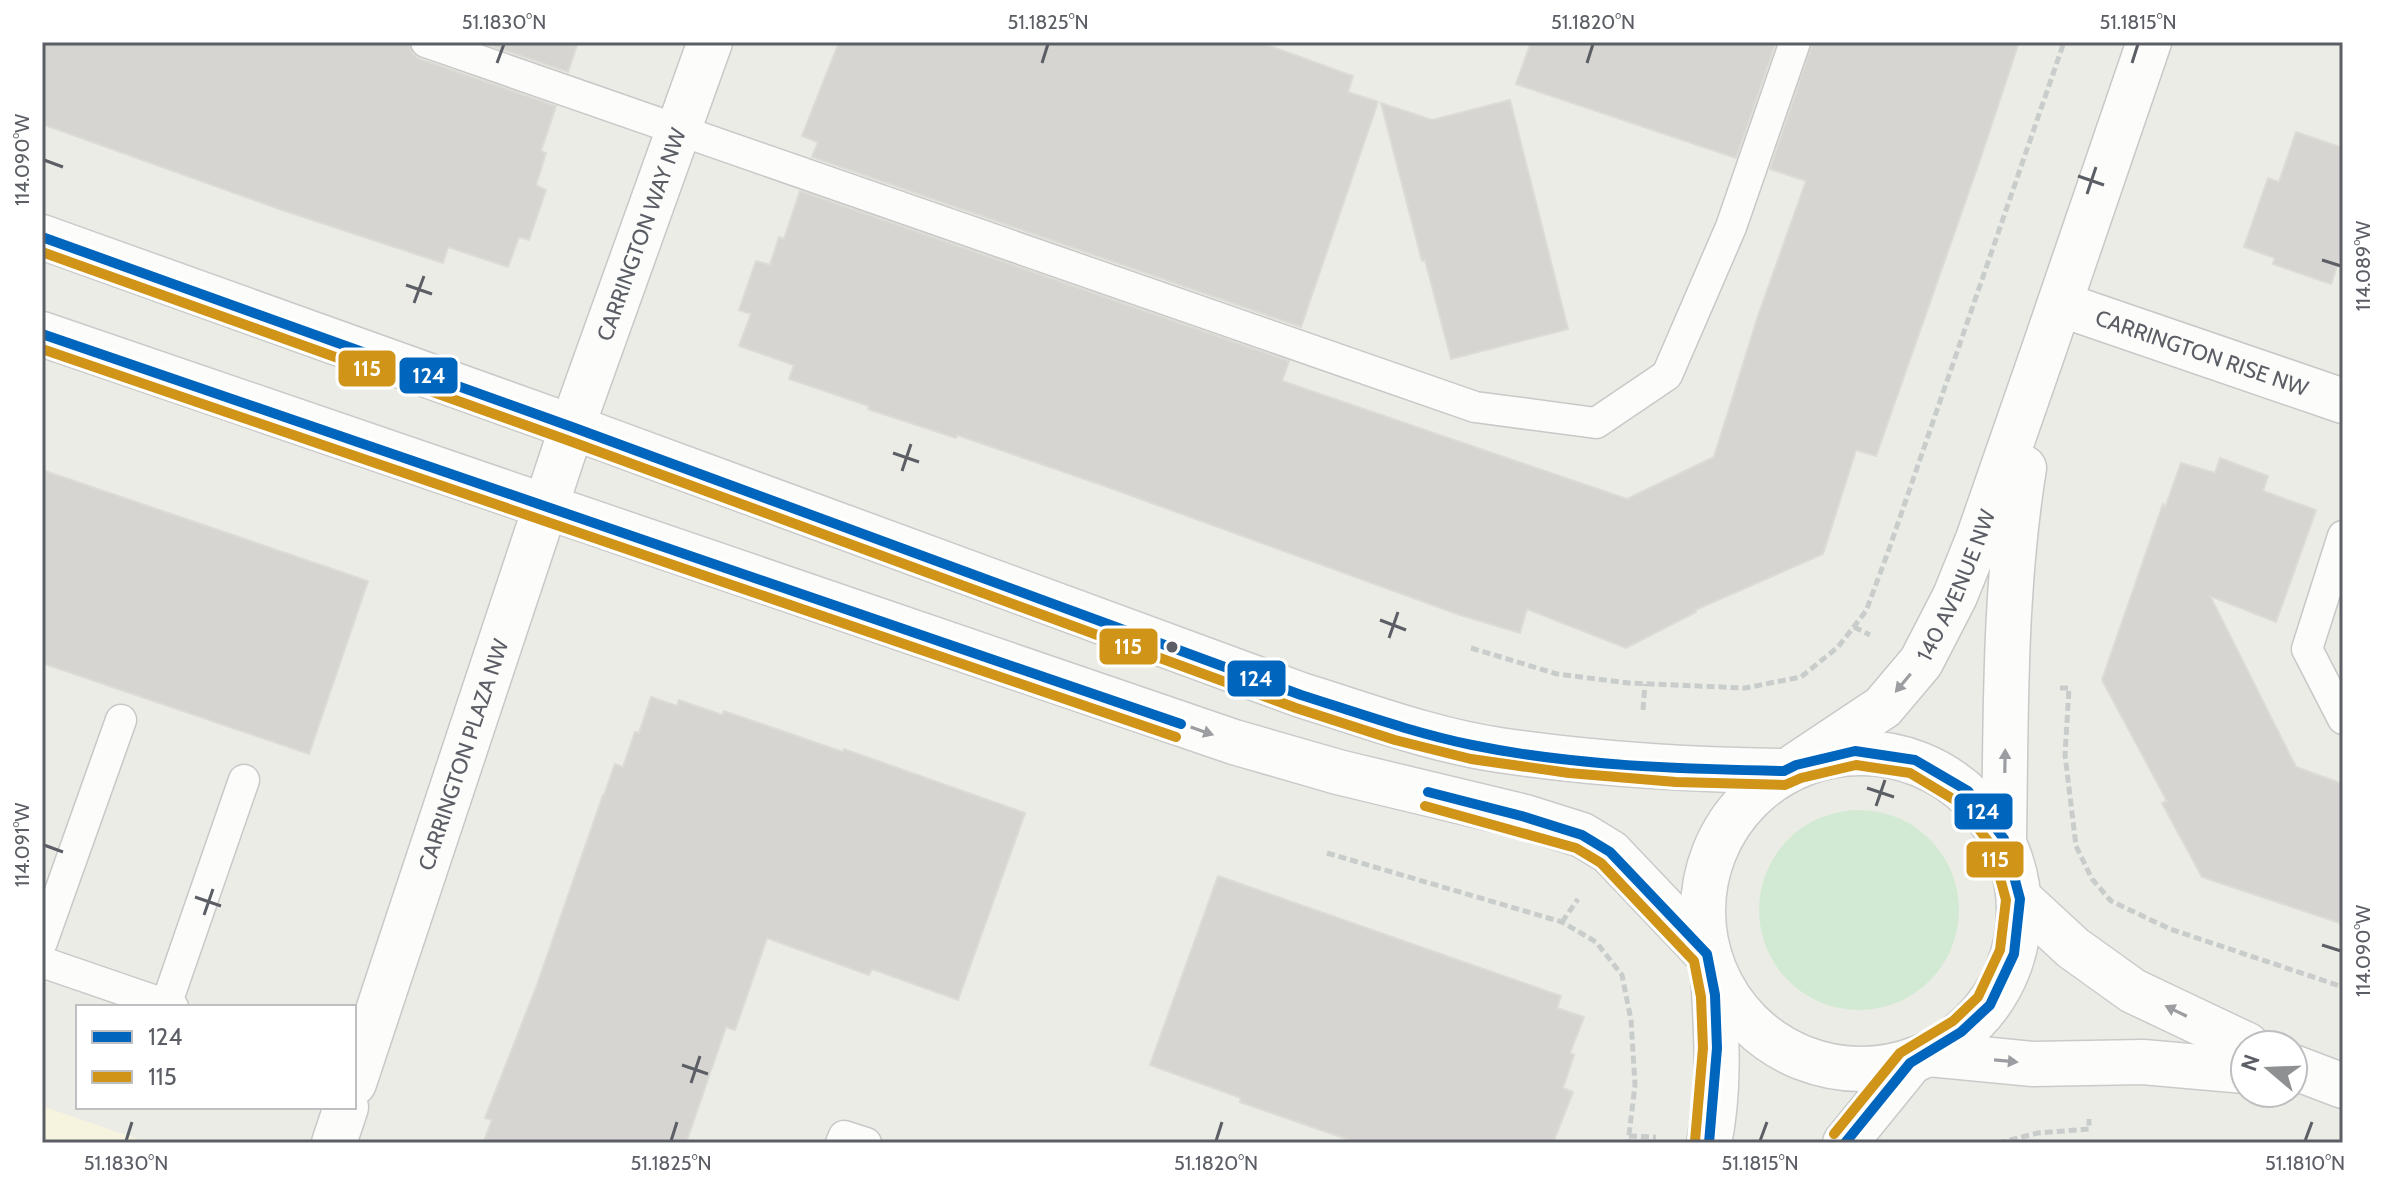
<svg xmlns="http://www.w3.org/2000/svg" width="2385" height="1185" font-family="Cabin,sans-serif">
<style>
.commercial{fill:#f6f4de}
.green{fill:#d2ead3}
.building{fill:#d6d5d1;stroke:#dcdbd6;stroke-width:2}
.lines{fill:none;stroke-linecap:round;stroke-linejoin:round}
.lane-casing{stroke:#c8c8c8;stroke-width:33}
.street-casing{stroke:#c8c8c8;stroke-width:47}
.secondary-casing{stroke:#c9cbca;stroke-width:47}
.path{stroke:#c8cdcb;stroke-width:5;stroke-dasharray:8 4;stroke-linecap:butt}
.lane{stroke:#fcfcfb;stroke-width:30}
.street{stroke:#fcfcfb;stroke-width:44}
.secondary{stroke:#fcfcfb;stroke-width:44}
.bus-1-casing{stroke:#fff;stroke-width:16}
.bus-2-casing{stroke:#fff;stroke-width:16}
.bus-1{stroke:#0065bd;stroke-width:10}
.bus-2{stroke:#d09419;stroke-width:10}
.oneway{fill:#9b9da1}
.ticks{fill:none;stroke:#5b5e65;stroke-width:3}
.bus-dot{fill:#5b5e65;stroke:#fff;stroke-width:3}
.labels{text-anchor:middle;stroke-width:8;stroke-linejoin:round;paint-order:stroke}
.street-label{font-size:22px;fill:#5b5e65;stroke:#fff}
.line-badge{stroke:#fff;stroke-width:3}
.badge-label{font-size:22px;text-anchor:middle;font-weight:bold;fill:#fff}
.neatline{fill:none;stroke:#5b5e65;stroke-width:3}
.ticks-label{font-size:20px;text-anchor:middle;fill:#5b5e65}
</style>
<rect width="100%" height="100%" fill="#ecece6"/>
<path class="commercial" d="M 42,1106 L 149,1143 L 42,1143 Z"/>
<circle class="green" cx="1859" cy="910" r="100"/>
<g class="building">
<path d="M 42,42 L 408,42 L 412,53 L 420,59 L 556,106 L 541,151 L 546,153 L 536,185 L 546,190 L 529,240 L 519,237 L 508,267 L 448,247 L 443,263 L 279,209 L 42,124 Z"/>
<path d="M 481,42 L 578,42 L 568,72 Z"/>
<path d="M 839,42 L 1259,42 L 1353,76 L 1348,92 L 1378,102 L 1301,327 L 812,157 L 818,142 L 802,136 Z"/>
<path d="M 1531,42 L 1776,42 L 1736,158 L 1516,84 Z"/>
<path d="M 1813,42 L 2019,42 L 1980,160 L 1876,456 L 1856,450 L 1823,554 L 1695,610 L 1696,612 L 1626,648 L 1527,609 L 1520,633 L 1460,615 L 1102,485 L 957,435 L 956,438 L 868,409 L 869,406 L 789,379 L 794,365 L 739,346 L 751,314 L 739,310 L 756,261 L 770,265 L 779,237 L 784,239 L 800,191 L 1289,361 L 1282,381 L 1627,499 L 1714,457 L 1758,316 L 1806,181 L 1770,169 Z"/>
<path d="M 1510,100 L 1568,329 L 1451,359 L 1425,260 L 1422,261 L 1381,103 L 1432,120 Z"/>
<path d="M 2296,132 L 2343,148 L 2343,249 L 2331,284 L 2273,264 L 2275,258 L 2244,247 L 2268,178 L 2279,182 Z"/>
<path d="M 2220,458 L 2268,476 L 2263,491 L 2316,510 L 2276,622 L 2210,596 L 2296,767 L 2343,784 L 2343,924 L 2202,877 L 2162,803 L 2167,801 L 2102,680 L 2163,504 L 2165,508 L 2181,463 L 2215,473 Z"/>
<path d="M 42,470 L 368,581 L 309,754 L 42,663 Z"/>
<path d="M 651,697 L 677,706 L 679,700 L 722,715 L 724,711 L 843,752 L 844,749 L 1025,813 L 958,1000 L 872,969 L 869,975 L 767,938 L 735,1030 L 726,1027 L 686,1143 L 483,1143 L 492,1120 L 485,1118 L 537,985 L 603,795 L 604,795 L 615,764 L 623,767 L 635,732 L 639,733 Z"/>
<path d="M 1218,876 L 1561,996 L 1557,1008 L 1584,1017 L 1570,1053 L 1574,1055 L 1563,1088 L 1573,1092 L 1553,1143 L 1358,1143 L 1240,1102 L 1241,1098 L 1150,1065 Z"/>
</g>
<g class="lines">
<g class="lane-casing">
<g id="lane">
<path d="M 426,42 L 1475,407 L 1596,423 L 1667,375 L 1731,227 L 1795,42"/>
<path d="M 2343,536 L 2307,649 L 2343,719"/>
<path d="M 42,942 L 121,720"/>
<path d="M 42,962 L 173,1007"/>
<path d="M 166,1005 L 244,780"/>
<path d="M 841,1143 L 844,1136 L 866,1143"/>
</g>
</g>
<g class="street-casing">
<g id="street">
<path id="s1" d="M 2060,304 L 2343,401"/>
<path id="s2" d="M 1796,765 L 1883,707 L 1921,662 L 1955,596 L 1978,539 L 2042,355 L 2149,42"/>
<path d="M 2004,839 C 2006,715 2004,591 2024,468"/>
<path id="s3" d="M 354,1083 L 572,427 L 710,42"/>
<path d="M 334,1143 L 346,1107"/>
</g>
</g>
<g class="secondary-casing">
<g id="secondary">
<path d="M 42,237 L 572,427 L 1301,695 C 1366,715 1432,740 1499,750 C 1594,764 1689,770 1784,771"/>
<path d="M 42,334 L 1234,742 L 1338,772 L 1525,817 L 1582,835 L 1610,852 L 1707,954"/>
<circle cx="1861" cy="911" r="158"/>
<path d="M 2020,899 L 2073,948 L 2133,991 L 2247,1045"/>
<path d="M 1929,1054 L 2033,1064 L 2143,1062 L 2245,1071"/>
<path d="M 2293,1067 L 2343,1086"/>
<path d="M 1709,1143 C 1721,1086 1716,1029 1713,972"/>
<path d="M 1845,1143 L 1910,1063"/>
</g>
</g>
<g class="path">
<path d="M 1854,627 L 1870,635"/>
<path d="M 1471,648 L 1557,674 L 1628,683 L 1745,688 L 1801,677 L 1838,647 L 1866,611 L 1888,552 L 2064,42"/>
<path d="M 2060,688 L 2069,688 L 2065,755 L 2076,846 L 2092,879 L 2111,901 L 2170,929 L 2343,987"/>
<path d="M 1643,710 L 1645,684"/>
<path d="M 1327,853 L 1562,922 L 1596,942 L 1622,975 L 1631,1020 L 1635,1085 L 1628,1143"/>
<path d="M 1562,922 L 1578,899"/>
<path d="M 1629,1136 L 1656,1137"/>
<path d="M 1998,1143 L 2038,1133 L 2089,1129 L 2089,1119"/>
</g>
<use href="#lane" class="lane"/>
<use href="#street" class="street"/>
<use href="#secondary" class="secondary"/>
<g class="bus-1-casing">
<g id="bus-1">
<path d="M 42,237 L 572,427 L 1301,695 C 1358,713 1414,733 1472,745 C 1574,766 1680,769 1784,771 L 1796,765 L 1855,751 L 1915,760 L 1968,791 L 2004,839 L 2020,899 L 2014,954 L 1990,1005 L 1961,1032 L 1910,1063 L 1845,1143"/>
<path d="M 42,334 L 1181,724"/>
<path d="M 1428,792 L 1525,817 L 1582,835 L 1610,852 L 1707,954 L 1715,995 L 1717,1048 L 1709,1143"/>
</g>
</g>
<g class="bus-2-casing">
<g id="bus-2">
<path d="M 42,252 L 567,440 L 1296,708 L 1395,740 L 1471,759 L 1569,773 L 1676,782 L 1785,785 L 1801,778 L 1856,765 L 1910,773 L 1958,802 L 1991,845 L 2006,900 L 2000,950 L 1978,997 L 1953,1021 L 1900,1053 L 1834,1134"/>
<path d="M 42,349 L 1176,737"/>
<path d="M 1425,806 L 1576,848 L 1601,863 L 1694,961 L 1701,997 L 1703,1048 L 1695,1141"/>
</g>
</g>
<use href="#bus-1" class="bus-1"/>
<use href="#bus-2" class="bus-2"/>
</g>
<defs><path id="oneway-solid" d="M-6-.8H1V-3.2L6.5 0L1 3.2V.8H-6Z" transform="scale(2)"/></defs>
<g class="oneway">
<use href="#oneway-solid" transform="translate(1903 683) rotate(130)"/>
<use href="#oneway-solid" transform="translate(1202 731) rotate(19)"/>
<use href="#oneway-solid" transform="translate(2005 761) rotate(-89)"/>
<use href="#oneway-solid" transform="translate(2176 1011) rotate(-154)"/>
<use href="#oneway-solid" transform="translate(2006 1061) rotate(5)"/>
</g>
<path class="ticks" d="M 497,63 L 504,44M 1042,63 L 1048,44M 1587,63 L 1593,44M 2132,63 L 2138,44M 44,160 L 63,167M 2078,176 L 2104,185M 2087,194 L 2096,167M 2322,260 L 2341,266M 406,285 L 432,294M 414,303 L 424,276M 893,453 L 919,462M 902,471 L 911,444M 1380,620 L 1406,630M 1389,638 L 1398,612M 1867,788 L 1894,797M 1876,806 L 1885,780M 44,845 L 63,852M 195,897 L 221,906M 204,915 L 213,889M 2322,945 L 2341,951M 682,1065 L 708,1074M 691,1083 L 700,1056M 126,1141 L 132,1122M 671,1141 L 677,1122M 1216,1141 L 1222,1122M 1760,1141 L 1767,1122M 2305,1141 L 2312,1122"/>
<circle class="bus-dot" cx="1172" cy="647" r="7"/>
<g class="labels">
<g class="street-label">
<text dy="8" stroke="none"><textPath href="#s3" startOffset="896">CARRINGTON WAY NW</textPath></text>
<text dy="8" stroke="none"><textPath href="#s1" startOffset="150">CARRINGTON RISE NW</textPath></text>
<text dy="8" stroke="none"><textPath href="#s2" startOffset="248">140 AVENUE NW</textPath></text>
<text dy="8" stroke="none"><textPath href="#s3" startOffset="346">CARRINGTON PLAZA NW</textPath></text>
</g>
</g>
<g class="line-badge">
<rect x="337" y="349" width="60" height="39" rx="8" fill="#d09419"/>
<rect x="398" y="356" width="61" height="39" rx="8" fill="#0065bd"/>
<rect x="1098" y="627" width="61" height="39" rx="8" fill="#d09419"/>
<rect x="1226" y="659" width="61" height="39" rx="8" fill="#0065bd"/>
<rect x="1953" y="792" width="61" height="39" rx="8" fill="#0065bd"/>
<rect x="1965" y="840" width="60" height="39" rx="8" fill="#d09419"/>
</g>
<g class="badge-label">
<text x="367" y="376">115</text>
<text x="429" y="383">124</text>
<text x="1128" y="654">115</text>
<text x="1256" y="686">124</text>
<text x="1983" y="819">124</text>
<text x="1995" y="867">115</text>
</g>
<rect width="2385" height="1185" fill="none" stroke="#ffffff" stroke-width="88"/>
<rect x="76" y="1005" width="280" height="104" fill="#ffffff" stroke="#bdbfc1" stroke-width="2"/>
<rect x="92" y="1031" width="40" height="12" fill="#0065bd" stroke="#bdbfc1" stroke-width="2"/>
<text x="148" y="1045" font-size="24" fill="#5b5e65">124</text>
<rect x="92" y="1071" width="40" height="12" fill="#d09419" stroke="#bdbfc1" stroke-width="2"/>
<text x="148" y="1085" font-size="24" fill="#5b5e65">115</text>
<g transform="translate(2269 1069) rotate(289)"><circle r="38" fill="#ffffff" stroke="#bdbfc1" stroke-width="2"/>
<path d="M0-6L14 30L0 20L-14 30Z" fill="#8e9092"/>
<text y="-12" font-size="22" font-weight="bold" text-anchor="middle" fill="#5b5e65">N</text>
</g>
<rect x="44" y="44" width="2297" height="1097" class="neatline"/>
<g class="ticks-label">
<text x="504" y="29">51.1830°N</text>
<text x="1048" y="29">51.1825°N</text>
<text x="1593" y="29">51.1820°N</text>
<text x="2138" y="29">51.1815°N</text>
<text transform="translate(22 160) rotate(-90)" y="7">114.090°W</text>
<text transform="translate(2363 266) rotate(-90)" y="7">114.089°W</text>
<text transform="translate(22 845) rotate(-90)" y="7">114.091°W</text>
<text transform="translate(2363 951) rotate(-90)" y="7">114.090°W</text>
<text x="126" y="1170">51.1830°N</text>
<text x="671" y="1170">51.1825°N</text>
<text x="1216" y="1170">51.1820°N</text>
<text x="1760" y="1170">51.1815°N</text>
<text x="2305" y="1170">51.1810°N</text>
</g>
</svg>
